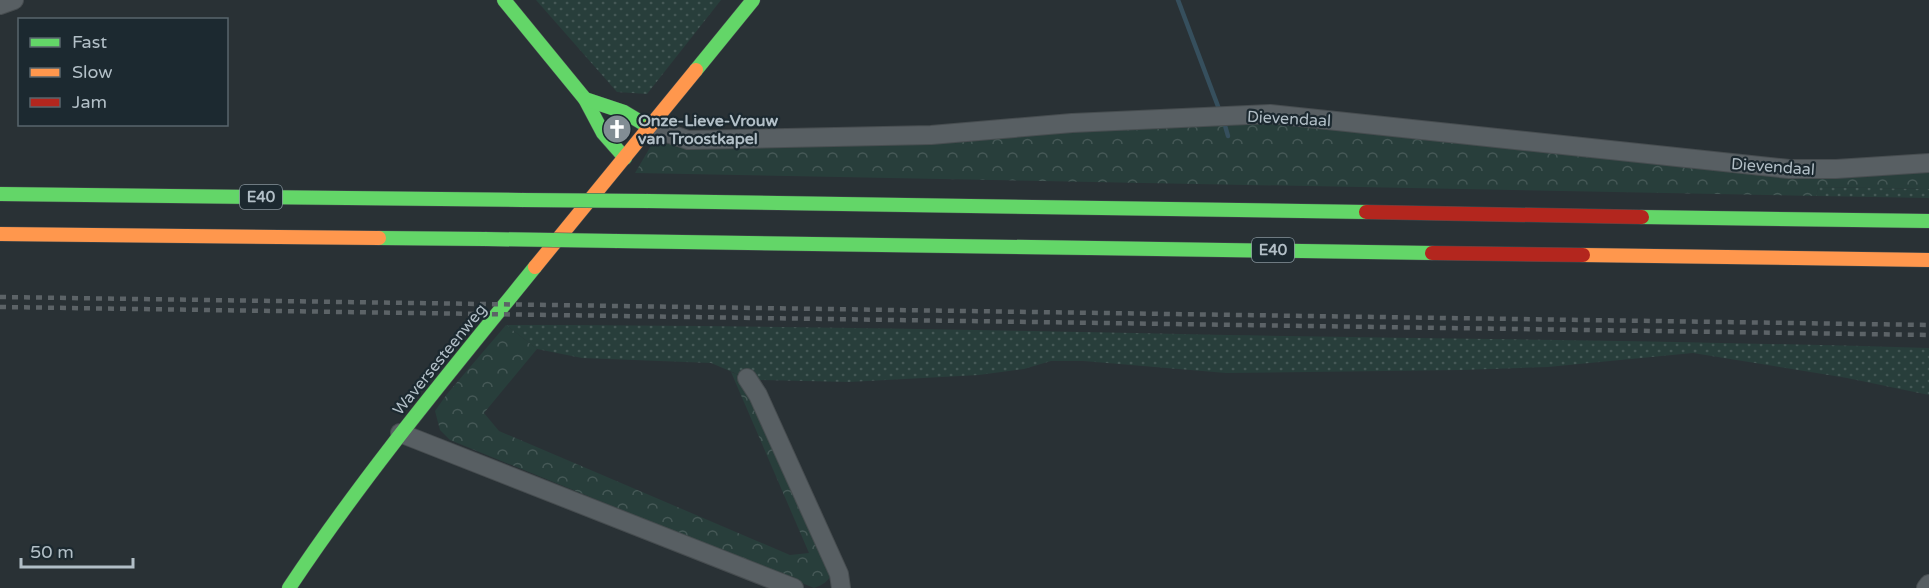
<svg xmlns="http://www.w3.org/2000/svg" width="1929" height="588" font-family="'Varela Round',sans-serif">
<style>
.grass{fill:url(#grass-dots)}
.forest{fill:url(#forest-crowns)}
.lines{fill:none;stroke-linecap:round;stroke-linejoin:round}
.stream{stroke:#364f5d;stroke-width:4.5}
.street-casing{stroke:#474d50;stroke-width:20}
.fast-casing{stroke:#474d50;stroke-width:15}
.slow-casing{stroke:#474d50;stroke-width:15}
.jam-casing{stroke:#474d50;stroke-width:15}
.street{stroke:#585f63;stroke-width:18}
.fast{stroke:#63d668;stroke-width:14}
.slow{stroke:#ff974d;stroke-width:14}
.jam{stroke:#b3261e;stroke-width:14}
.rail{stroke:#5c6367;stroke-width:4.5;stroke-dasharray:6 6;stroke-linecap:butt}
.fast-bridge-casing{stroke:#464d51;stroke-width:15;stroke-linecap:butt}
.fast-bridge{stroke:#63d668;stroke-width:14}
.labels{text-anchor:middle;stroke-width:4.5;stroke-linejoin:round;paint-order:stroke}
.shield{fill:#1c2930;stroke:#85929a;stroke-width:1.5}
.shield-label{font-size:15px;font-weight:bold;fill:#b2bfc7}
.street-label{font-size:16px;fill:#b2bfc7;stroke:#1c2930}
.poi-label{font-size:16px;font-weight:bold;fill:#b2bfc7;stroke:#1c2930;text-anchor:start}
</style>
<defs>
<pattern id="grass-dots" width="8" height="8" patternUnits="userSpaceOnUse" patternTransform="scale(1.5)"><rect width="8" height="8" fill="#283e3b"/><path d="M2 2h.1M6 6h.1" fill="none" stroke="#455856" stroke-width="1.8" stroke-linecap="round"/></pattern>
<pattern id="forest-crowns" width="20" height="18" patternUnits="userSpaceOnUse" patternTransform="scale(1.5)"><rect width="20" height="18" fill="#283e3b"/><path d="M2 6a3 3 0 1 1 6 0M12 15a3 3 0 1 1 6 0" fill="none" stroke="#455856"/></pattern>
</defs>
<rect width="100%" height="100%" fill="#293135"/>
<g class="grass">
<path d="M 536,0 L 721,0 L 647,94 L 617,92 Z"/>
<path d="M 1819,187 L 1929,189 L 1929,198 L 1816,196 Z"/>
<path d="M 506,325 C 747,325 987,330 1228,335 C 1462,339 1695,341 1929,348 L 1929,395 L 1847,378 L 1693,353 L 1548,367 L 1462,370 L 1226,373 L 1083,361 L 1051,361 L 1024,369 L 979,375 L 849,382 L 760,380 L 744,377 L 711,363 L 582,358 L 537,349 Z"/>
</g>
<g class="forest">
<path d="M 1261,121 L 1748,170 L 1929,168 L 1929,189 L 1819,187 L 1816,196 L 635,173 L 652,144 L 736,143 Z"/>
<path d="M 506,325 L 537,349 L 484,413 L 499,431 L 790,555 L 809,553 L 731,372 L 744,377 L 832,574 C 827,582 823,585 814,588 L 450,440 L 440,430 L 435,411 L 447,394 Z"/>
</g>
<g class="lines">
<g class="stream">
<path d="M 1178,0 L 1219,109"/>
<path d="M 1224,122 L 1228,136"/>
</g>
<g class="street-casing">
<g id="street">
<path d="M 0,5 L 14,0"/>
<path d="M 649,127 L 688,140 L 931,135 L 1072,123 L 1270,114 L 1789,169 L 1836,169 L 1929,163"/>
<path d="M 747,378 L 758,395 L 839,574 L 841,588"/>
<path d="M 400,433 L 794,588"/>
<path d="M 1926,588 L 1929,584"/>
</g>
</g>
<g class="fast-casing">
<g id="fast">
<path d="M 504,0 L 585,99 L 603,133 L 625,158"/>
<path d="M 696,70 L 753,0"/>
<path d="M 585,99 L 624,112 L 649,127"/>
<path d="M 0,194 L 522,200"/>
<path d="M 648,201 L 1366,212"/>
<path d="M 1642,217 L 1929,221"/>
<path d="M 379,238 L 485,239"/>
<path d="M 617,241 L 1432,253"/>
<path d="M 289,588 C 364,475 450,372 535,267"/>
</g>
</g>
<g class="slow-casing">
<g id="slow">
<path d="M 0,234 L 379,238"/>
<path d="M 1583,255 L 1929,260"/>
<path d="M 535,267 L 696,70"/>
</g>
</g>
<g class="jam-casing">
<g id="jam">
<path d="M 1366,212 L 1642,217"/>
<path d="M 1432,253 L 1583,255"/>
</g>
</g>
<use href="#street" class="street"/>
<use href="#fast" class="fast"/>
<use href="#slow" class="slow"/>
<use href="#jam" class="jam"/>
<g class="rail">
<path d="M 0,297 L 1929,325"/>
<path d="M 0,307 L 1929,335"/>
</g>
<g class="fast-bridge-casing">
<g id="fast-bridge">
<path d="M 522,200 L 648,201"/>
<path d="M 485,239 L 617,241"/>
</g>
</g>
<use href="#fast-bridge" class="fast-bridge"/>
</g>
<defs>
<g id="church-disc" transform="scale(1.5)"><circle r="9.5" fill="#828d94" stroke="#1c2930"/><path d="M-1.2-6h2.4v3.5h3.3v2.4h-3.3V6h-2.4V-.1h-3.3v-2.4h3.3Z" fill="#fff"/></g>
</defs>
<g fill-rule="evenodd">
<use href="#church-disc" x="617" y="129"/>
</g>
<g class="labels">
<g class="shield">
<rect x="240" y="185" width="42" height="24" rx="4.5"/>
<rect x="1252" y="238" width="42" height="24" rx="4.5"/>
</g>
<g class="shield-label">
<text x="261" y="202">E40</text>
<text x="1273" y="255">E40</text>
</g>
<g class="street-label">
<text transform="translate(1289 118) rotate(3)" y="6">Dievendaal</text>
<text transform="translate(1773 166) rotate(4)" y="6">Dievendaal</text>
<text transform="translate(439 359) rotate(-51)" y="6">Waversesteenweg</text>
</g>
<g class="poi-label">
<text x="638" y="126">Onze-Lieve-Vrouw<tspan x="638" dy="18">van Troostkapel</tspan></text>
</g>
</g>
<rect x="18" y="18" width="210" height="108" fill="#1c2930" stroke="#58656c" stroke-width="1.5"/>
<rect x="30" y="38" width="30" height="9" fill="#63d668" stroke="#58656c" stroke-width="1.5"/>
<text x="72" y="48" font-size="18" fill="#b2bfc7">Fast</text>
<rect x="30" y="68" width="30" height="9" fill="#ff974d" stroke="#58656c" stroke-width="1.5"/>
<text x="72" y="78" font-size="18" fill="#b2bfc7">Slow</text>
<rect x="30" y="98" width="30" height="9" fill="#b3261e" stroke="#58656c" stroke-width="1.5"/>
<text x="72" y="108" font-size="18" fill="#b2bfc7">Jam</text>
<path d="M21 558v9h112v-9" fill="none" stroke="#b2bfc7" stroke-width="3"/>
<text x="30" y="558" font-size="18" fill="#b2bfc7" stroke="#1c2930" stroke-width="4.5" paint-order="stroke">50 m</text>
</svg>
